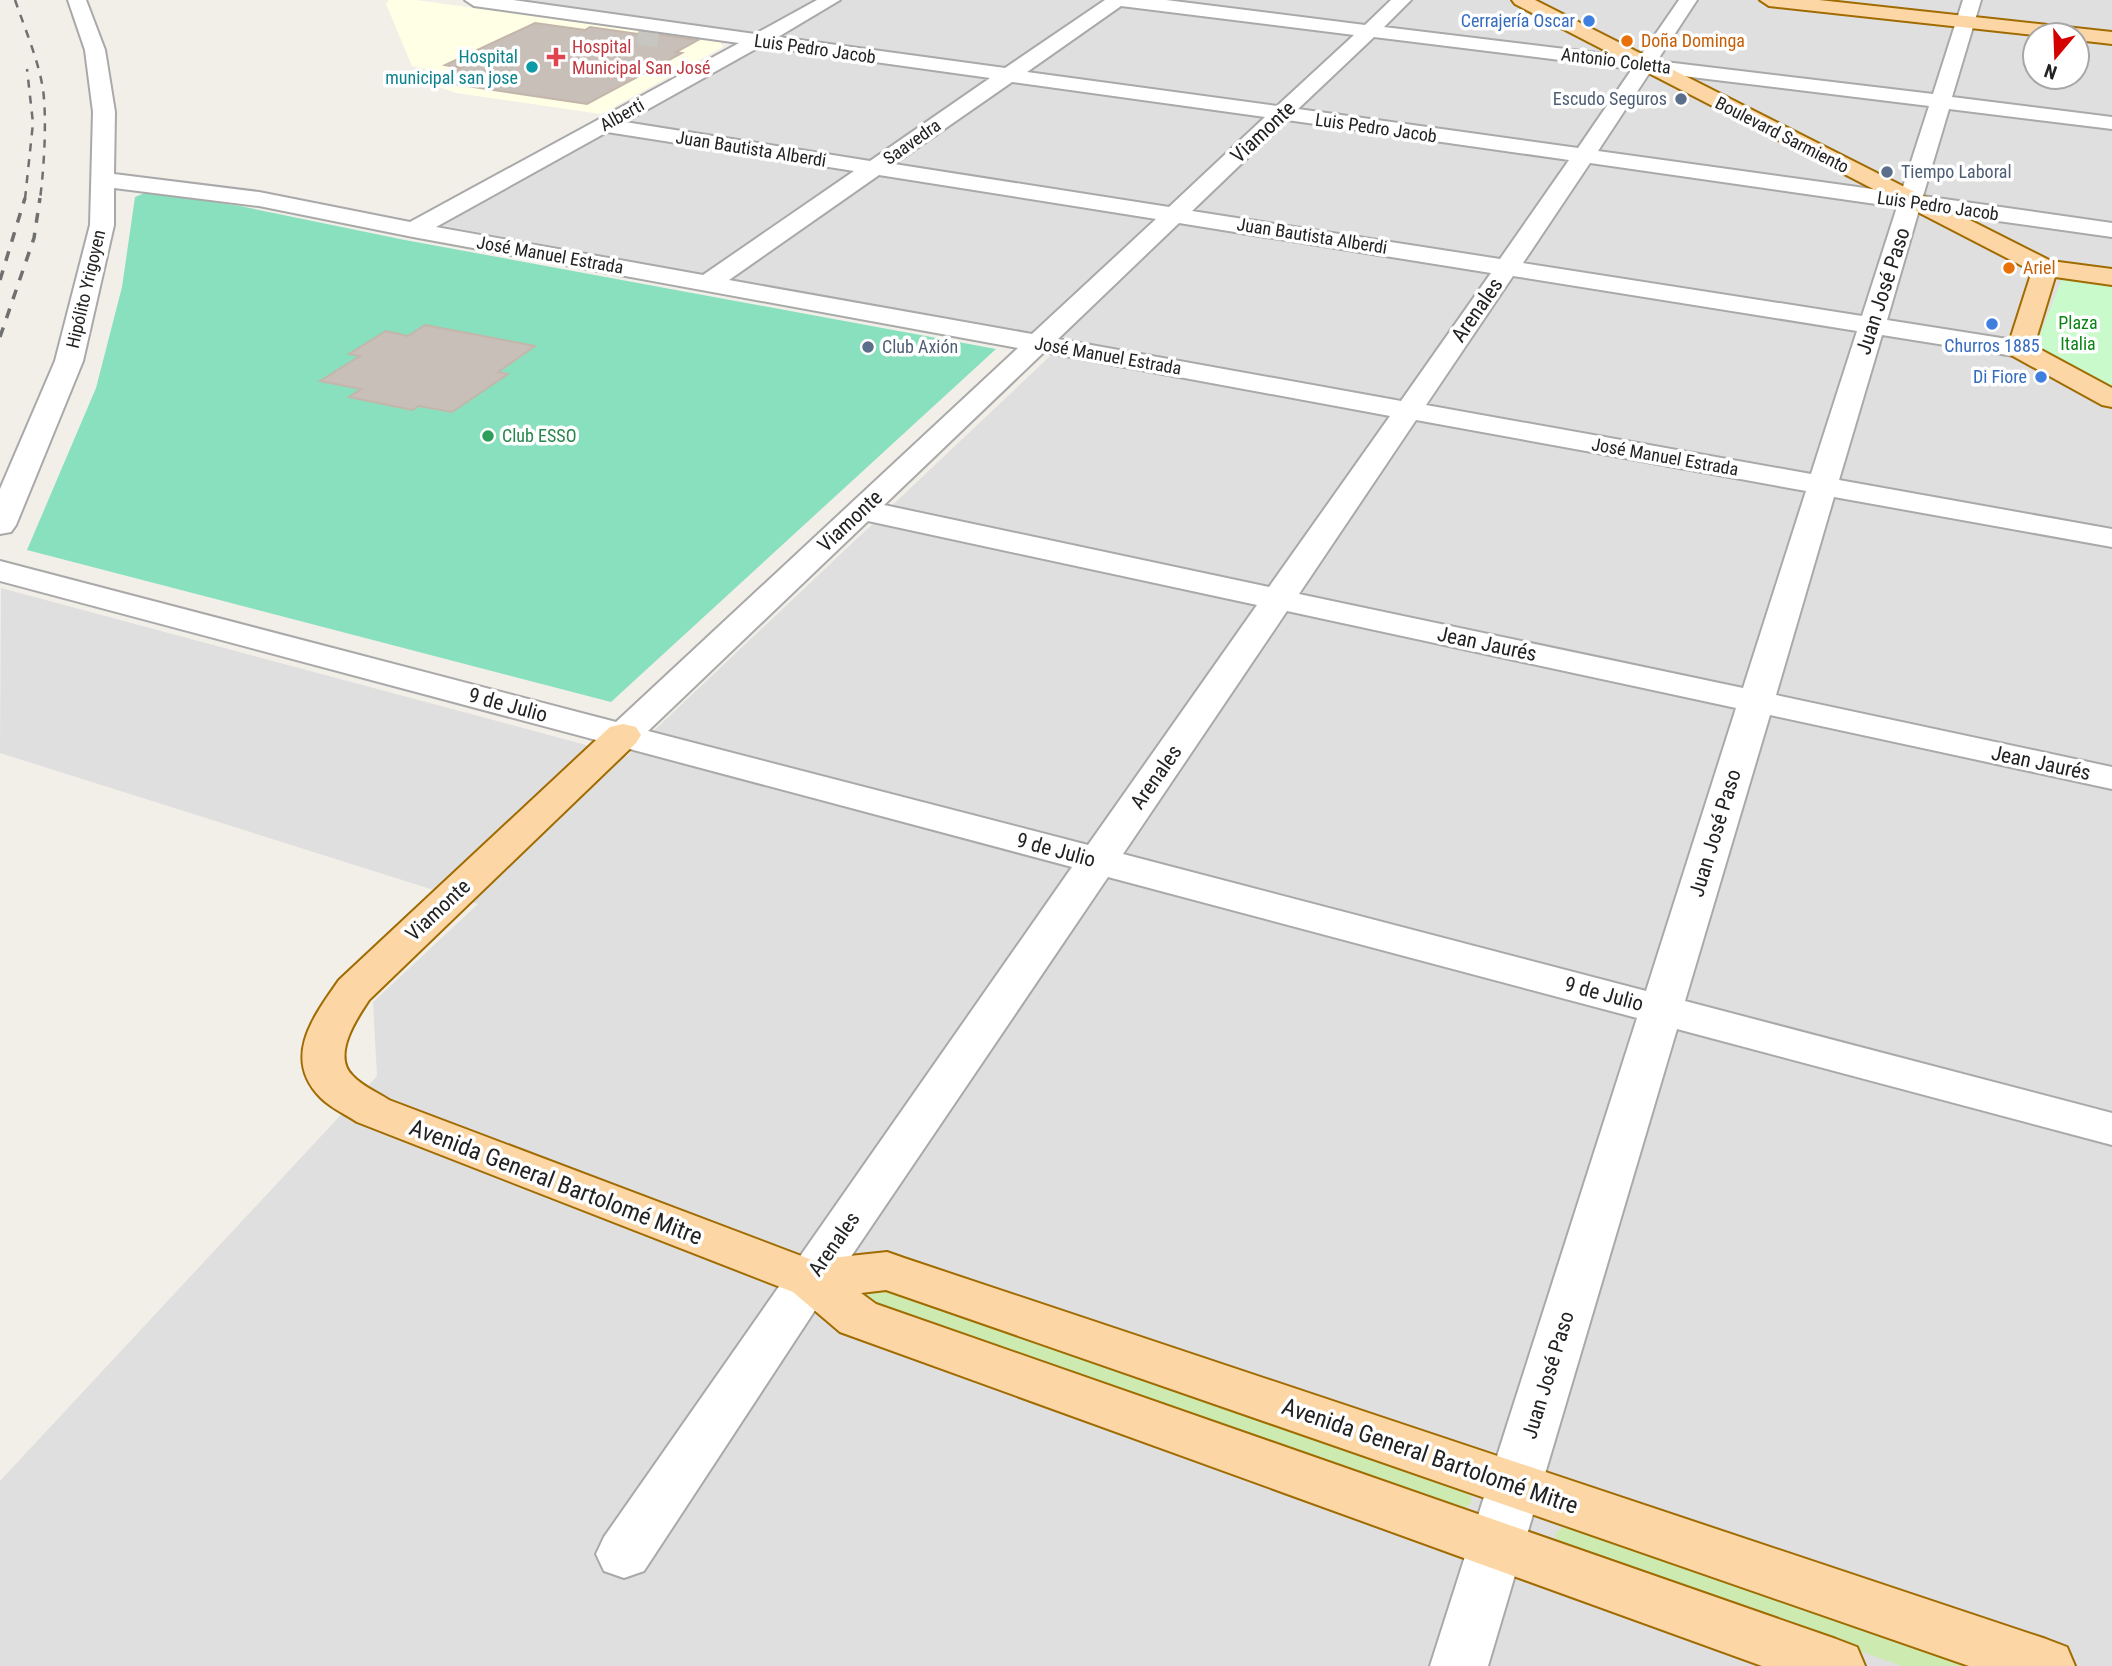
<svg xmlns="http://www.w3.org/2000/svg" width="2112" height="1666" font-family="'Roboto Condensed',sans-serif">
<style>
.residential{fill:#e0dfdf;fill-rule:evenodd}
.education{fill:#ffffe5}
.grass{fill:#cdebb0}
.park{fill:#c8facc}
.pitch{fill:#88e0be}
.building{fill:#c7bfb8;stroke:#c4b6ab;stroke-width:2}
.lines{fill:none;stroke-linecap:round;stroke-linejoin:round}
.minor-tunnel{stroke:#c8c6c1;stroke-width:21;stroke-dasharray:21 10;stroke-linecap:butt}
.minor-casing{stroke:#a9a9a9;stroke-width:4}
.major-casing{stroke:#a06b00;stroke-width:4}
.minor{fill:#fff;fill-rule:evenodd}
.major{fill:#fcd6a4;fill-rule:evenodd}
.rail-far1{stroke:#707070;stroke-width:2.5;stroke-dasharray:8 8;stroke-linecap:butt}
.rail{stroke:#707070;stroke-width:3.5;stroke-dasharray:10 10;stroke-linecap:butt}
.shop-dot{fill:#3f7fe0;stroke:#fff;stroke-width:2.5}
.food-dot{fill:#e8710a;stroke:#fff;stroke-width:2.5}
.health-dot{fill:#e0444e;stroke:#fff;stroke-width:2.5}
.culture-dot{fill:#0f9aa8;stroke:#fff;stroke-width:2.5}
.service-dot{fill:#5c6f8a;stroke:#fff;stroke-width:2.5}
.leisure-dot{fill:#2e9e5b;stroke:#fff;stroke-width:2.5}
.labels{text-anchor:middle;stroke-width:7;stroke-linejoin:round;paint-order:stroke}
.far-shop-label{font-size:18px;fill:#366cbe;stroke:#fff;text-anchor:end}
.far-food-label{font-size:18px;fill:#c56008;stroke:#fff;text-anchor:start}
.far-health-label{font-size:18px;fill:#be3a42;stroke:#fff;text-anchor:start}
.far-street-label{font-size:18px;fill:#222;stroke:#fff}
.far-culture-label{font-size:18px;fill:#0d838f;stroke:#fff;text-anchor:end}
.far-service-label{font-size:18px;fill:#4e5e75;stroke:#fff;text-anchor:start}
.far-park-label{font-size:18px;fill:#0c8416;stroke:#fff}
.far-leisure-label{font-size:18px;fill:#27864d;stroke:#fff;text-anchor:start}
.street-label{font-size:21px;fill:#222;stroke:#fff}
.near-street-label{font-size:24px;fill:#222;stroke:#fff}
</style>
<rect width="100%" height="100%" fill="#f2efe9"/>
<path class="residential" d="M 509,0 L 2112,0 L 2112,1666 L 0,1666 L 0,1481 L 377,1076 L 373,1002 L 478,904 L 0,753 L 1,588 L 627,756 L 1066,341 L 439,225 L 771,39 ZM 2035,35 L 2077,35 L 2077,77 L 2035,77 Z"/>
<path class="education" d="M 389,0 L 416,0 L 720,42 L 723,47 L 601,114 L 456,93 L 425,82 L 426,69 L 412,66 L 386,4 Z"/>
<g class="grass">
<path d="M 883,1288 L 1462,1489 L 1470,1494 L 1472,1502 L 1466,1508 L 1456,1509 L 872,1304 L 867,1299 L 867,1292 Z"/>
<path d="M 1561,1528 L 1572,1528 L 1971,1666 L 1902,1666 L 1565,1548 L 1557,1542 L 1555,1533 Z"/>
</g>
<path class="park" d="M 2063,276 L 2112,283 L 2112,392 L 2034,350 Z"/>
<path class="pitch" d="M 147,192 L 240,206 L 405,240 L 996,349 L 611,702 L 27,550 L 96,388 L 122,287 L 135,197 Z"/>
<g class="building">
<path d="M 535,23 L 585,30 L 590,27 L 638,34 L 642,32 L 698,40 L 676,52 L 682,53 L 587,104 L 434,81 L 461,68 L 445,65 Z"/>
<path d="M 425,325 L 535,346 L 498,372 L 508,374 L 452,412 L 419,406 L 412,410 L 349,397 L 361,389 L 320,381 L 360,356 L 349,354 L 386,331 L 408,336 Z"/>
</g>
<g class="lines">
<path class="minor-tunnel" d="M 638,34 L 661,37"/>
<g class="minor-casing">
<path id="minor" d="M 68,0 L 86,0 L 105,50 L 115,112 L 114,174 L 259,192 L 410,222 L 739,43 L 474,6 L 465,0 L 513,0 L 755,34 L 817,0 L 840,0 L 778,37 L 1005,68 L 1105,0 L 1166,0 L 1365,25 L 1391,0 L 1411,0 L 1384,27 L 1639,58 L 1679,0 L 1697,0 L 1657,61 L 1933,94 L 1963,0 L 1981,0 L 1952,97 L 2112,117 L 2112,129 L 1949,109 L 1923,196 L 2112,223 L 2112,237 L 1919,210 L 1887,320 L 2020,341 L 2029,343 L 2033,349 L 2029,355 L 2020,357 L 1882,335 L 1839,480 L 2112,529 L 2112,547 L 1834,497 L 1776,695 L 2112,767 L 2112,789 L 1770,715 L 1685,1001 L 2112,1113 L 2112,1145 L 1677,1029 L 1488,1666 L 1430,1666 L 1637,1018 L 1108,877 L 827,1292 L 644,1571 L 624,1578 L 604,1571 L 596,1554 L 604,1537 L 1072,867 L 0,581 L 0,561 L 616,722 L 1018,348 L 413,237 L 259,206 L 114,188 L 114,225 L 83,361 L 16,525 L 11,532 L 0,534 L 0,489 L 55,361 L 90,225 L 93,112 L 85,50 ZM 1121,6 L 1354,35 L 1277,106 L 1027,72 ZM 1374,37 L 1632,69 L 1578,148 L 1298,109 ZM 761,46 L 990,78 L 870,161 L 625,122 ZM 1650,72 L 1929,106 L 1901,193 L 1598,151 ZM 1012,82 L 1265,117 L 1169,207 L 894,164 ZM 1287,120 L 1569,160 L 1500,259 L 1192,211 ZM 607,132 L 854,171 L 703,275 L 436,227 ZM 1590,163 L 1897,207 L 1862,316 L 1523,263 ZM 879,175 L 1156,219 L 1032,334 L 729,280 ZM 1179,223 L 1491,273 L 1401,401 L 1058,339 ZM 1513,276 L 1857,331 L 1811,474 L 1426,405 ZM 1044,352 L 1390,416 L 1269,587 L 884,505 ZM 1416,420 L 1806,491 L 1743,688 L 1299,594 ZM 868,521 L 1257,605 L 1088,845 L 648,731 ZM 1287,611 L 1736,708 L 1646,991 L 1123,854 Z"/>
</g>
<g class="major-casing">
<g id="major">
<path d="M 1512,0 L 1535,0 L 2051,261 L 2112,269 L 2112,285 L 2055,277 L 2034,346 L 2112,388 L 2112,407 L 2102,405 L 2011,355 L 2007,349 L 2032,271 L 1515,4 Z"/>
<path d="M 1760,0 L 1819,0 L 2112,32 L 2112,44 L 2077,40 L 2077,35 L 2035,35 L 1769,6 Z"/>
<path d="M 623,724 L 636,727 L 641,735 L 636,743 L 369,1000 C 357,1018 332,1055 352,1075 C 362,1086 377,1092 389,1100 L 812,1260 L 887,1252 L 904,1258 L 2046,1639 L 2067,1647 L 2075,1666 L 1969,1666 L 886,1290 L 861,1293 L 876,1304 L 1836,1639 L 1857,1647 L 1865,1666 L 1762,1666 L 840,1332 L 793,1292 L 357,1122 C 345,1114 331,1108 321,1098 C 281,1058 314,1016 339,980 L 610,727 Z"/>
</g>
</g>
<use href="#minor" class="minor"/>
<use href="#major" class="major"/>
<g class="rail-far1">
<path d="M 15,0 C 25,29 38,59 43,89 C 47,120 44,169 40,199"/>
<path d="M 25,199 L 33,123 L 27,69"/>
</g>
<g class="rail">
<path d="M 0,280 L 25,198"/>
<path d="M 0,337 L 34,238 L 40,198"/>
</g>
</g>
<g class="shop-dot">
<circle cx="1589" cy="21" r="7"/>
<circle cx="1992" cy="324" r="7"/>
<circle cx="2041" cy="377" r="7"/>
</g>
<g class="food-dot">
<circle cx="1627" cy="41" r="7"/>
<circle cx="2009" cy="268" r="7"/>
</g>
<path class="health-dot" d="M552.5 46.5h7v7h7v7h-7v7h-7v-7h-7v-7h7z"/>
<circle class="culture-dot" cx="532" cy="67" r="7"/>
<g class="service-dot">
<circle cx="1681" cy="99" r="7"/>
<circle cx="1887" cy="172" r="7"/>
<circle cx="868" cy="347" r="7"/>
</g>
<circle class="leisure-dot" cx="488" cy="436" r="7"/>
<g class="labels">
<g class="far-shop-label">
<text x="1575" y="27">Cerrajería Oscar</text>
<text x="1992" y="352" text-anchor="middle">Churros 1885</text>
<text x="2027" y="383">Di Fiore</text>
</g>
<g class="far-food-label">
<text x="1641" y="47">Doña Dominga</text>
<text x="2023" y="274">Ariel</text>
</g>
<g class="far-health-label">
<text x="572" y="53">Hospital<tspan x="572" dy="21">Municipal San José</tspan></text>
</g>
<g class="far-street-label">
<text transform="translate(815 49) rotate(8)" y="6">Luis Pedro Jacob</text>
<text transform="translate(1616 61) rotate(7)" y="6">Antonio Coletta</text>
<text transform="translate(622 115) rotate(-29)" y="6">Alberti</text>
<text transform="translate(1376 128) rotate(8)" y="6">Luis Pedro Jacob</text>
<text transform="translate(1782 135) rotate(27)" y="6">Boulevard Sarmiento</text>
<text transform="translate(912 142) rotate(-35)" y="6">Saavedra</text>
<text transform="translate(751 149) rotate(9)" y="6">Juan Bautista Alberdi</text>
<text transform="translate(1938 206) rotate(8)" y="6">Luis Pedro Jacob</text>
<text transform="translate(1312 236) rotate(9)" y="6">Juan Bautista Alberdi</text>
<text transform="translate(550 255) rotate(10)" y="6">José Manuel Estrada</text>
<text transform="translate(86 289) rotate(-77)" y="6">Hipólito Yrigoyen</text>
<text transform="translate(1108 356) rotate(10)" y="6">José Manuel Estrada</text>
<text transform="translate(1665 457) rotate(10)" y="6">José Manuel Estrada</text>
</g>
<g class="far-culture-label">
<text x="518" y="63">Hospital<tspan x="518" dy="21">municipal san jose</tspan></text>
</g>
<g class="far-service-label">
<text x="1667" y="105" text-anchor="end">Escudo Seguros</text>
<text x="1901" y="178">Tiempo Laboral</text>
<text x="882" y="353">Club Axión</text>
</g>
<g class="far-park-label">
<text x="2078" y="329">Plaza<tspan x="2078" dy="21">Italia</tspan></text>
</g>
<g class="far-leisure-label">
<text x="502" y="442">Club ESSO</text>
</g>
<g class="street-label">
<text transform="translate(1263 132) rotate(-43)" y="7">Viamonte</text>
<text transform="translate(1883 291) rotate(-72)" y="7">Juan José Paso</text>
<text transform="translate(1477 310) rotate(-55)" y="7">Arenales</text>
<text transform="translate(850 521) rotate(-43)" y="7">Viamonte</text>
<text transform="translate(1487 644) rotate(12)" y="7">Jean Jaurés</text>
<text transform="translate(508 705) rotate(15)" y="7">9 de Julio</text>
<text transform="translate(2041 763) rotate(12)" y="7">Jean Jaurés</text>
<text transform="translate(1156 777) rotate(-55)" y="7">Arenales</text>
<text transform="translate(1715 833) rotate(-73)" y="7">Juan José Paso</text>
<text transform="translate(1056 850) rotate(15)" y="7">9 de Julio</text>
<text transform="translate(438 910) rotate(-43)" y="7">Viamonte</text>
<text transform="translate(1604 994) rotate(15)" y="7">9 de Julio</text>
<text transform="translate(834 1244) rotate(-55)" y="7">Arenales</text>
<text transform="translate(1548 1375) rotate(-73)" y="7">Juan José Paso</text>
</g>
<g class="near-street-label">
<text transform="translate(556 1182) rotate(21)" y="8">Avenida General Bartolomé Mitre</text>
<text transform="translate(1430 1456) rotate(19)" y="8">Avenida General Bartolomé Mitre</text>
</g>
</g>
<g transform="translate(2056 56) rotate(199)"><circle r="33" fill="#ffffff" stroke="#a7a7a7" stroke-width="2"/>
<path d="M0-5L12 26L0 18L-12 26Z" fill="#d40000"/>
<text y="-10" font-size="19" font-weight="bold" text-anchor="middle" fill="#222222">N</text>
</g>
</svg>
